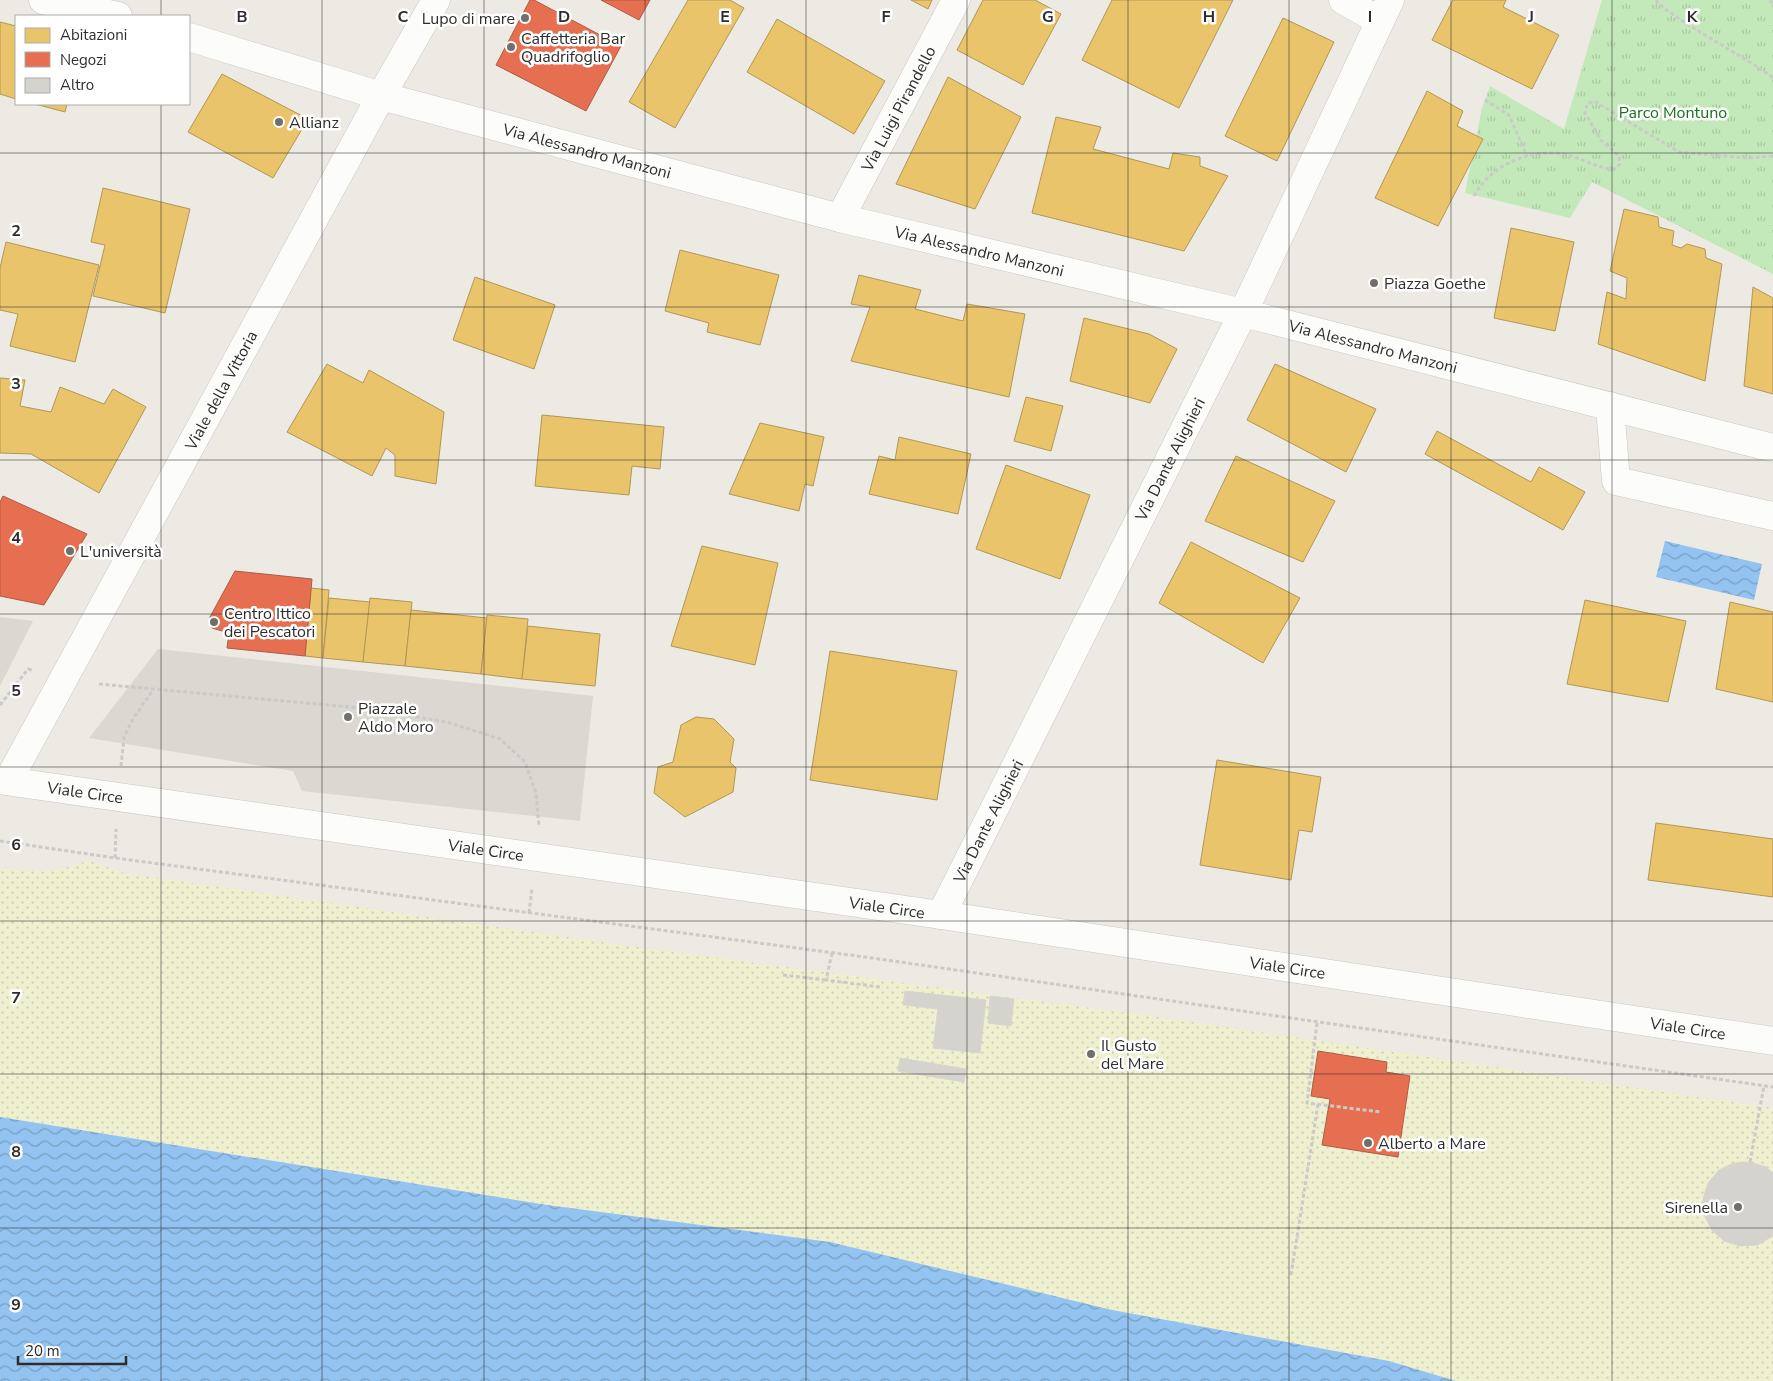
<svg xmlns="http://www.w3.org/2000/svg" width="1773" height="1381" font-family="'Nunito Sans',sans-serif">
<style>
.sand{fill:url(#sand-dots)}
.park{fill:url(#park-tufts)}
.plaza{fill:#dad8d1}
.water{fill:url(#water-waves)}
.homes{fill:#e9c46a;stroke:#b19758}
.shops{fill:#e76f51;stroke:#af5b46}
.building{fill:#d4d3cd;stroke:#d7d5ce}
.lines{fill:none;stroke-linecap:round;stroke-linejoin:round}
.minor-casing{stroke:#c9c8c7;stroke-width:29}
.path{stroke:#cacac9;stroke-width:3;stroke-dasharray:4 2.5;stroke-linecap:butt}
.minor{stroke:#fcfcfb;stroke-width:28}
.grid{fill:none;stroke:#2d2d2d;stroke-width:1;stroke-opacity:0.55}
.poi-dot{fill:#706f6c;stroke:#fff;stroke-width:2}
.labels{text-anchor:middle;stroke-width:5;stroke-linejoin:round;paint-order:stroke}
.poi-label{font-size:16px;fill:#2d2d2d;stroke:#fff;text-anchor:start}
.street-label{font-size:16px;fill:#2d2d2d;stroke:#fff}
.park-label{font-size:16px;fill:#167119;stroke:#fff}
.grid-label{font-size:16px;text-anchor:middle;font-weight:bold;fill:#2d2d2d;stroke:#fff;stroke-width:5;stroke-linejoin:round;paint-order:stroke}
</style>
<defs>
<pattern id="sand-dots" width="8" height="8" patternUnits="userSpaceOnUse" patternTransform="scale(1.25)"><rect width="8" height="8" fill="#eff0d0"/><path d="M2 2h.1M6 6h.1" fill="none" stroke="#cdceb3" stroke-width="1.8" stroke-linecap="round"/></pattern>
<pattern id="park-tufts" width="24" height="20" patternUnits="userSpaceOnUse" patternTransform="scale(1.25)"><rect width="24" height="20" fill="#c3e9ba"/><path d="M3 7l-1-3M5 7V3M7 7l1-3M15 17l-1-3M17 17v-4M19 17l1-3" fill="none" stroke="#a8c8a0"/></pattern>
<pattern id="water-waves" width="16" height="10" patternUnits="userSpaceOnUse" patternTransform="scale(1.25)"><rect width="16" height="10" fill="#93c3f0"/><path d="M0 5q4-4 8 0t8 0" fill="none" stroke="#789fc3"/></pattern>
</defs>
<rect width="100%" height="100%" fill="#eceae2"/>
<path class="sand" d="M 88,860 L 124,873 L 622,945 L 1158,1017 L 1773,1108 L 1773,1381 L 1456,1381 L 1389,1361 L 1112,1310 L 830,1242 L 547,1205 L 0,1117 L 0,868 C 36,872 53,875 88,860 Z"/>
<path class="park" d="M 1602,0 L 1773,0 L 1773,274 L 1592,182 L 1570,218 L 1465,193 L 1482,108 L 1490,86 L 1564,129 Z"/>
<g class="plaza">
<path d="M 0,617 L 33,621 L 0,686 Z"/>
<path d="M 158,649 L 593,696 L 580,821 L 302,791 L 293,771 L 89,738 Z"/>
</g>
<g class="water">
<path d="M 1665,541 L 1762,564 L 1754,600 L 1656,577 Z"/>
<path d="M 0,1117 L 547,1205 L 830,1242 L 1112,1310 L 1389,1361 L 1456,1381 L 0,1381 Z"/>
</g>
<g class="homes">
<path d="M 688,0 L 730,0 L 744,8 L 675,128 L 629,102 Z"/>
<path d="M 911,0 L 932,0 L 928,9 Z"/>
<path d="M 983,0 L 1035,0 L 1061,14 L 1023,85 L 957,50 Z"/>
<path d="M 1112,0 L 1233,0 L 1179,108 L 1082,60 Z"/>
<path d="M 1453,0 L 1506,0 L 1503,7 L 1559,35 L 1532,89 L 1432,40 Z"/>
<path d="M 1283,18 L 1334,42 L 1277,161 L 1225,136 Z"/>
<path d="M 777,19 L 885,81 L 854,134 L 747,72 Z"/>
<path d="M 0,22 L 16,26 L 16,99 L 0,94 Z"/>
<path d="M 222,74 L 308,119 L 273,178 L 188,132 Z"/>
<path d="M 948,77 L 1021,117 L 975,209 L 896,184 Z"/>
<path d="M 1427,91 L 1463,111 L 1457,126 L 1483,139 L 1438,226 L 1375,198 Z"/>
<path d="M 35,104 L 67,104 L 65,112 Z"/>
<path d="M 1056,117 L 1101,127 L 1093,149 L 1169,169 L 1173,153 L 1200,157 L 1200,166 L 1228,176 L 1184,251 L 1032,213 Z"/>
<path d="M 103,188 L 190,209 L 165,313 L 93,296 L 105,245 L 91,242 Z"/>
<path d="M 1624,209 L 1658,217 L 1659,227 L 1674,231 L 1672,245 L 1681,248 L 1687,244 L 1705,249 L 1706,258 L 1722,264 L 1705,381 L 1598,344 L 1607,292 L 1626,299 L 1627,278 L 1610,271 Z"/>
<path d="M 1511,228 L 1574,242 L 1555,331 L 1494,318 Z"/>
<path d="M 6,242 L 99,265 L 75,362 L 10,346 L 18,314 L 0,310 L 0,268 Z"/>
<path d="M 680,250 L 779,275 L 760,345 L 707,332 L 709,323 L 665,311 Z"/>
<path d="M 859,275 L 921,290 L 915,309 L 963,321 L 967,304 L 1025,314 L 1009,397 L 851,361 L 870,307 L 851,304 Z"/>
<path d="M 475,277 L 555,305 L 534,369 L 453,340 Z"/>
<path d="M 1753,287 L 1773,298 L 1773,394 L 1744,386 Z"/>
<path d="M 1084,318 L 1149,334 L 1177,349 L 1150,403 L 1070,381 Z"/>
<path d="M 327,364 L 363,383 L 369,370 L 444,412 L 436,484 L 395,476 L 395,455 L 386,448 L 372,476 L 287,432 Z"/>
<path d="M 1275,364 L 1376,409 L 1346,472 L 1247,420 Z"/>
<path d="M 0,378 L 25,380 L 20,406 L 51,412 L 60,387 L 104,404 L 113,389 L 146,407 L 99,493 L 31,454 L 0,453 Z"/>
<path d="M 1026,397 L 1063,406 L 1051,451 L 1014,441 Z"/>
<path d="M 542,415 L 664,427 L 660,469 L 632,466 L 629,495 L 535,486 Z"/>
<path d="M 760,423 L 824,437 L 813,486 L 805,484 L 799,511 L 729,494 Z"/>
<path d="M 1437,431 L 1531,482 L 1539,467 L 1585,492 L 1563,530 L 1425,454 Z"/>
<path d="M 899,437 L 971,454 L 958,514 L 869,494 L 879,456 L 895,460 Z"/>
<path d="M 1236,456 L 1335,501 L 1303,562 L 1205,521 Z"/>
<path d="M 1006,465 L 1090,495 L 1060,579 L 976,549 Z"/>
<path d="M 1191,542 L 1300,598 L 1263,663 L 1159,603 Z"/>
<path d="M 702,546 L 778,563 L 755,665 L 671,646 Z"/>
<path d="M 311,588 L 329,590 L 323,658 L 305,656 Z"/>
<path d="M 329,598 L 370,602 L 363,662 L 323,658 Z"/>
<path d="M 370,598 L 412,602 L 405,666 L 363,662 Z"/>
<path d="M 1585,600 L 1686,621 L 1668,702 L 1567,684 Z"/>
<path d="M 1730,602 L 1773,612 L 1773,702 L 1716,689 Z"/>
<path d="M 411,610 L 487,618 L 481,674 L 405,666 Z"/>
<path d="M 487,615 L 528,619 L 522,679 L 481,674 Z"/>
<path d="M 528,626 L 600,634 L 595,686 L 522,679 Z"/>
<path d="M 830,651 L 957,671 L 937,800 L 810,780 Z"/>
<path d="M 696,717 L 714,719 L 734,739 L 730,762 L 736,768 L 733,792 L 685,817 L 654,793 L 658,767 L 673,762 L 681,725 Z"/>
<path d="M 1217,760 L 1321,777 L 1312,832 L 1299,830 L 1291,880 L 1200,865 Z"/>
<path d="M 1656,823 L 1773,839 L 1773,897 L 1648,880 Z"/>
</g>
<g class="shops">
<path d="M 530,0 L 534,0 L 621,46 L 586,111 L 496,65 Z"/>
<path d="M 601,0 L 650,0 L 639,20 Z"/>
<path d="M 3,496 L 87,534 L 44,605 L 0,596 L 0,502 Z"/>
<path d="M 235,571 L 312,579 L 305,656 L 227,648 L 229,633 L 212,628 L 210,617 Z"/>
<path d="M 1318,1051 L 1387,1062 L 1386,1072 L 1410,1076 L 1398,1157 L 1322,1145 L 1330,1099 L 1311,1096 Z"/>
</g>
<g class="building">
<path d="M 905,991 L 986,1000 L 980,1053 L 933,1048 L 938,1009 L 903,1005 Z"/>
<path d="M 990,996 L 1014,999 L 1011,1026 L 988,1023 Z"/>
<path d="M 900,1058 L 966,1069 L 964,1082 L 898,1071 Z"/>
<path d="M 1750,1162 L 1766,1167 L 1773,1173 L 1773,1236 L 1757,1245 L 1740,1246 L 1724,1241 L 1712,1230 L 1704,1215 L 1703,1199 L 1708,1183 L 1719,1170 L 1734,1163 Z"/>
</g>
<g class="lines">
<g class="minor-casing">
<g id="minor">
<path d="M 43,0 L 118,16"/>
<path d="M 1343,0 L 1380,21"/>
<path id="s1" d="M 189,37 L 381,96 L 840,218 L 1243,313 L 1773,448"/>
<path id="s2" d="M 840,218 L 956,0"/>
<path d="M 1610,406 L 1616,481 L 1773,516"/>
<path id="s3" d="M 0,780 L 941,915 L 1773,1041"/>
<path id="s4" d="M 8,781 L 381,96 L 436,0"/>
<path id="s5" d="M 941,915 L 1243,313 L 1390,0"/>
</g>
</g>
<g class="path">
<path d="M 1656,0 C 1661,12 1754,62 1773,78"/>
<path d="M 1770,0 L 1773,6"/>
<path d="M 1485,100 L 1509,115 L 1527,156"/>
<path d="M 1474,196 C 1489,166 1530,148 1563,154 C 1581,157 1597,169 1615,169 L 1620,164 L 1619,156 L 1601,140 L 1585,113 L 1587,104 L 1594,101 L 1679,152 L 1748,158 L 1773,156"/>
<path d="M 99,684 L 382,710 L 450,723 L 500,739 L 525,762 L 536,793 L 539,826"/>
<path d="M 0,705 L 28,669 L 32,670"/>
<path d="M 121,766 L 124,737 L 134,717 L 153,690"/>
<path d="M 0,841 L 115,858 L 865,957 L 1773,1087"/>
<path d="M 115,858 L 116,829"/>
<path d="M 529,913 L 532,889"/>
<path d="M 832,953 L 826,980 L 880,987"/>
<path d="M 783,975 L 826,980"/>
<path d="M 1317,1023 L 1307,1103 L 1381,1112"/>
<path d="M 1750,1162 L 1764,1086"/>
<path d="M 1291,1275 L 1318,1104"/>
</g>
<use href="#minor" class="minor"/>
</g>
<path class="grid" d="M 161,0 L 161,16M 322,0 L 322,1381M 484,0 L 484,1381M 645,0 L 645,1381M 806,0 L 806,1381M 967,0 L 967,1381M 1128,0 L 1128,1381M 1289,0 L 1289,1381M 1451,0 L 1451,1381M 1612,0 L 1612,1381M 161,104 L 161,1381M 0,153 L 1773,153M 0,307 L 1773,307M 0,460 L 1773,460M 0,614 L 1773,614M 0,767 L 1773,767M 0,921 L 1773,921M 0,1074 L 1773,1074M 0,1228 L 1773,1228"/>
<g class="poi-dot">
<circle cx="525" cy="18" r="5"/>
<circle cx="511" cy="47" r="5"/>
<circle cx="279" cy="122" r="5"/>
<circle cx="1374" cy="283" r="5"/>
<circle cx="70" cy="551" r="5"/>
<circle cx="214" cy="622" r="5"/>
<circle cx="348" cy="717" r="5"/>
<circle cx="1091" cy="1054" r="5"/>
<circle cx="1368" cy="1143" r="5"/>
<circle cx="1738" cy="1207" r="5"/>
</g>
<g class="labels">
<g class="poi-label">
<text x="515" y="24" text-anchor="end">Lupo di mare</text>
<text x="521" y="44">Caffetteria Bar<tspan x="521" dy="18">Quadrifoglio</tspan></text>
<text x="289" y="128">Allianz</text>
<text x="1384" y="289">Piazza Goethe</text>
<text x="80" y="557">L'università</text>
<text x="224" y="619">Centro Ittico<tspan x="224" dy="18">dei Pescatori</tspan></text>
<text x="358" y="714">Piazzale<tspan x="358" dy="18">Aldo Moro</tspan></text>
<text x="1101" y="1051">Il Gusto<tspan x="1101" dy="18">del Mare</tspan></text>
<text x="1378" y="1149">Alberto a Mare</text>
<text x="1728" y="1213" text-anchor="end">Sirenella</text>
</g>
<g class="street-label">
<text dy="6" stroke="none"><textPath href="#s2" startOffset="124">Via Luigi Pirandello</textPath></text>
<text dy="6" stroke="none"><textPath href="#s1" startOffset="414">Via Alessandro Manzoni</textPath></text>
<text dy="6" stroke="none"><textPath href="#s1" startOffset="819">Via Alessandro Manzoni</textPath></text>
<text dy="6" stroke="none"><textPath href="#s1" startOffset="1224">Via Alessandro Manzoni</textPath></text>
<text dy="6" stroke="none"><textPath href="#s4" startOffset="445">Viale della Vittoria</textPath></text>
<text dy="6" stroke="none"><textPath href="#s5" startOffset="510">Via Dante Alighieri</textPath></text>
<text dy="6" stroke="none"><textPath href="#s3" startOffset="86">Viale Circe</textPath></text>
<text dy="6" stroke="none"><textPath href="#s5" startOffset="105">Via Dante Alighieri</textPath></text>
<text dy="6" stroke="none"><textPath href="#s3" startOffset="491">Viale Circe</textPath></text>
<text dy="6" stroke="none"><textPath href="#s3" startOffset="896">Viale Circe</textPath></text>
<text dy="6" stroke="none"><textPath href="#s3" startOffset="1301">Viale Circe</textPath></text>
<text dy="6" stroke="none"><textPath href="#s3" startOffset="1706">Viale Circe</textPath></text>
</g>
<g class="park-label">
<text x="1673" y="118">Parco Montuno</text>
</g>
</g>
<g class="grid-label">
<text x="242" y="22">B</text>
<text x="403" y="22">C</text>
<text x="564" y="22">D</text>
<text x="725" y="22">E</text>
<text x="886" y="22">F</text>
<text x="1048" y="22">G</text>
<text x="1209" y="22">H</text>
<text x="1370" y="22">I</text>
<text x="1531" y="22">J</text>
<text x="1692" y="22">K</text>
<text x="16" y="236">2</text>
<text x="16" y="389">3</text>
<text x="16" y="543">4</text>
<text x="16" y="696">5</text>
<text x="16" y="850">6</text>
<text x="16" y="1003">7</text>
<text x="16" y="1157">8</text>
<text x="16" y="1310">9</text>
</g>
<rect x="15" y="15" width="175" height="90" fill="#ffffff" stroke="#ababab"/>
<rect x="25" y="28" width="25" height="15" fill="#e9c46a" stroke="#ababab"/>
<text x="60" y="40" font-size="15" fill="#2d2d2d">Abitazioni</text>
<rect x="25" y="52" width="25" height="15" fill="#e76f51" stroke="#ababab"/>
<text x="60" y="65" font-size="15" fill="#2d2d2d">Negozi</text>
<rect x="25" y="78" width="25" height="15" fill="#d4d3cd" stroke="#ababab"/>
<text x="60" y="90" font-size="15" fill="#2d2d2d">Altro</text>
<path d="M18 1356v8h108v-8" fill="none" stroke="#2d2d2d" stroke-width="2.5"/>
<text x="25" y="1356" font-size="15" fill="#2d2d2d" stroke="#ffffff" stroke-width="4" paint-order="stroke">20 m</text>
</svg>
